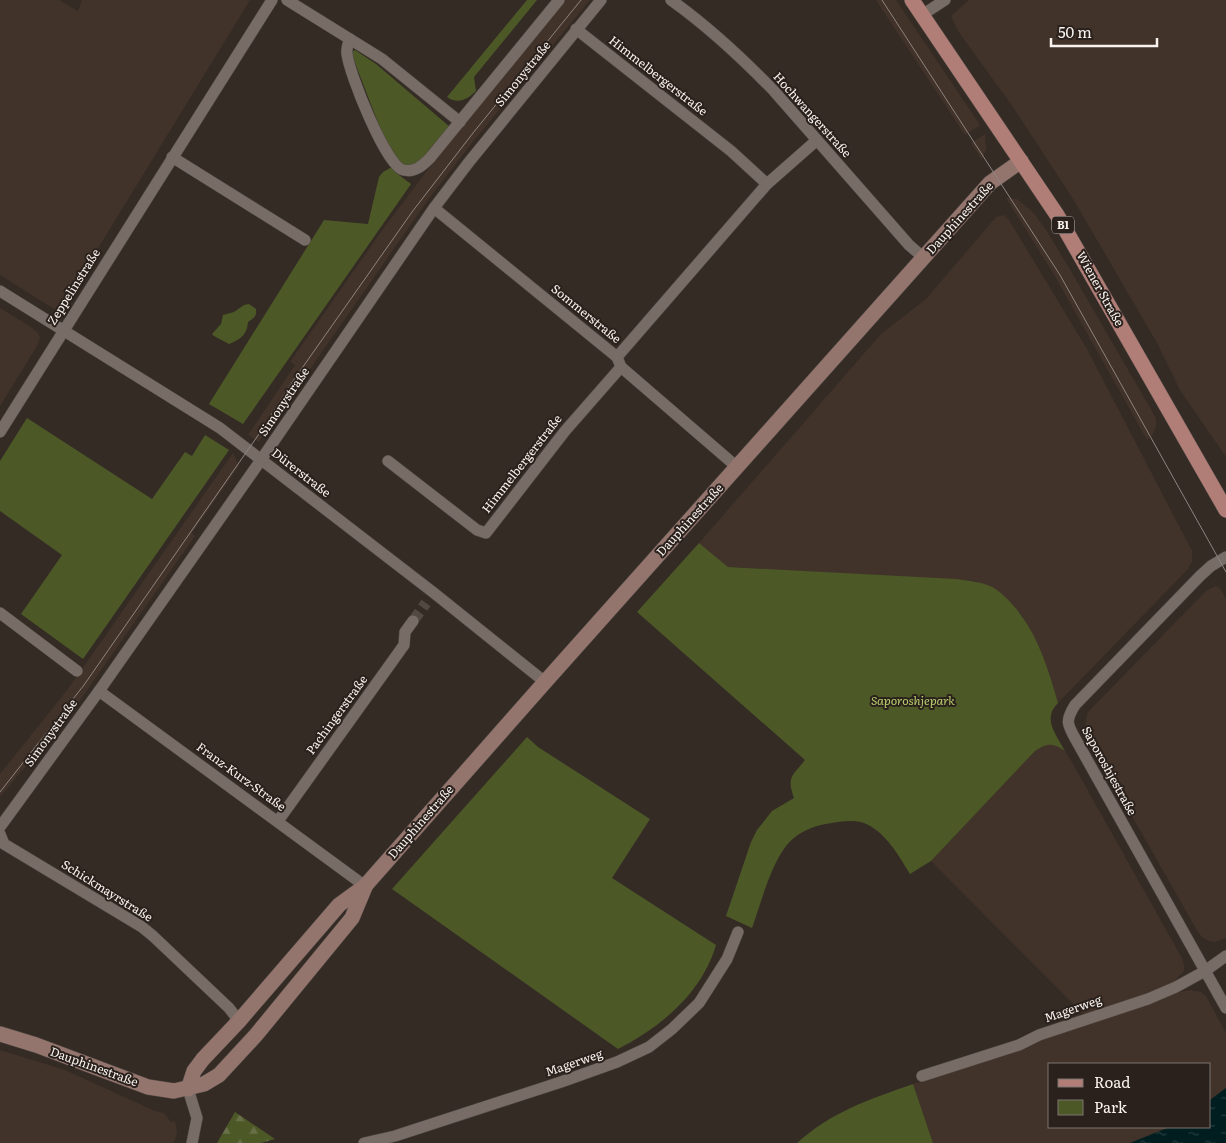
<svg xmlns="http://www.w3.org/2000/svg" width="1226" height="1143" font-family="Literata,serif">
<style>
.built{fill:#42332a}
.green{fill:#4d5827}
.forest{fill:url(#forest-firs)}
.water{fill:url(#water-ripples)}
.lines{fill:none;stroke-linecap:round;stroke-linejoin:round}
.street-tunnel{stroke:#524943;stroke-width:11;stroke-dasharray:11 5.5;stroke-linecap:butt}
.street-casing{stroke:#514944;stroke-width:12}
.secondary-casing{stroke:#514944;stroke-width:16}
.primary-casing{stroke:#514944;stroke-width:16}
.street{stroke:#776c66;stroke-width:11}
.secondary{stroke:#94756e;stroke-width:15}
.primary{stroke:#b17d77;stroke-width:15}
.tram{stroke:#8d8580;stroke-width:1}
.labels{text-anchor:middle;stroke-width:4;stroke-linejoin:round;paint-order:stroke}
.shield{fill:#2a211c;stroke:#bbb4b0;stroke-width:1}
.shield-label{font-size:11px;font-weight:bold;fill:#f9f3ef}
.street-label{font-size:12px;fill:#f9f3ef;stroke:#2a211c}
.park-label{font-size:12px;font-style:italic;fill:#b7cd6e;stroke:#2a211c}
</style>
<defs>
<pattern id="forest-firs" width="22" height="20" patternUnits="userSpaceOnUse" patternTransform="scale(1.25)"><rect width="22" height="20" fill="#4d5827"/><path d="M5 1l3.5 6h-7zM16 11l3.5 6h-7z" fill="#677047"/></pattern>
<pattern id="water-ripples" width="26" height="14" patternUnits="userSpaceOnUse" patternTransform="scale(1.25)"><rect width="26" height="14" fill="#001d20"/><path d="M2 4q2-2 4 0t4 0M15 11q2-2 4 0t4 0" fill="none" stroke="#263e41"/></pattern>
</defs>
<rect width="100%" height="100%" fill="#342b25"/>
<g class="built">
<path d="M 0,0 L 59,0 L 78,11 L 82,0 L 250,0 L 59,312 L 0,275 Z"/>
<path d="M 562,0 L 590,0 L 472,143 L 430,197 L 259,442 L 248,435 L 295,365 L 290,362 L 383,229 L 457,131 Z"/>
<path d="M 876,0 L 896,0 L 980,125 L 965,135 Z"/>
<path d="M 969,0 L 1226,0 L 1226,457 L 1180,390 L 1157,343 L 1075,202 L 1013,107 L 958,31 L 951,16 Z"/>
<path d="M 985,134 L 986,149 L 982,160 L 971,143 Z"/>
<path d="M 1006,198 L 1017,199 L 1034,213 L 1046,230 L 1068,266 L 1156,418 L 1156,427 L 1153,434 L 1147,440 L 1056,278 Z"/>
<path d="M 1004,215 L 1009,220 L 1087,349 L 1192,551 L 1192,562 L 1188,569 L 1058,703 L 1049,672 L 1041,652 L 1021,614 L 976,581 L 728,567 L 699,543 L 881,334 L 926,299 L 996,217 Z"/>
<path d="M 0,308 L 31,327 L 38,333 L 40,338 L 37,346 L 0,406 Z"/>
<path d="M 233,453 L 239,466 L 192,533 L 195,536 L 78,703 L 0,797 L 0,774 L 68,689 Z"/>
<path d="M 1215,586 L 1220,588 L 1226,599 L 1226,938 L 1215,942 L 1209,941 L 1202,937 L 1198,932 L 1086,735 L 1085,728 L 1087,714 L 1091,709 L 1206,591 Z"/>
<path d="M 1047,744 L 1055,744 L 1065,751 L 1069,757 L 1182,958 L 1184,965 L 1184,971 L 1174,982 L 1153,992 L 1083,1014 L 931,861 L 1034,752 Z"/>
<path d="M 1191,990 L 1201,992 L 1206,996 L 1226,1033 L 1226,1088 L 1210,1100 L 1210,1064 L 1050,1064 L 1050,1127 L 1170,1127 L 1130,1143 L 933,1143 L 913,1084 L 1180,992 Z"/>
<path d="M 0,1050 L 65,1070 L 155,1111 L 164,1113 L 171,1122 L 175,1121 L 177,1133 L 175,1140 L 173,1143 L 0,1143 Z"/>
</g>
<g class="green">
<path d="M 527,0 L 537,0 L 474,77 L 476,91 C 468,99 458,105 447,97 Z"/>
<path d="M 355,50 L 376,64 L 450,127 L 419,164 L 406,166 L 395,158 L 382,133 L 352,55 L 352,52 Z"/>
<path d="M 392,167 L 395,172 L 411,184 L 243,424 L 209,404 L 324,220 L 368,224 L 379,177 L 383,172 Z"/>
<path d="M 249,304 L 256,309 C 257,316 254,318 248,322 C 247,335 241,339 229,344 L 214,336 L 212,334 L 221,324 L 223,315 L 234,312 L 244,305 Z"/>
<path d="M 27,418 L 152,499 L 185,452 L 192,456 L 205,435 L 229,450 L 83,659 L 21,614 L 62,555 L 0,511 L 0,461 Z"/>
<path d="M 699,543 L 728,567 L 956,579 C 970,581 986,582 997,590 C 1032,617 1047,663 1058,703 C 1042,719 1056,734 1065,751 C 1053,742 1046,743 1034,752 L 931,861 L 910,874 C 899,856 885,831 864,823 C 853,819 837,822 826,824 C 812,826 795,834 786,846 C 769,869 762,901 752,928 L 726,916 L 751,842 L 757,830 L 772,811 L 794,798 C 786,776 793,776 805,760 L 637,612 Z"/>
<path d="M 527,737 L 538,747 L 650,819 L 612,878 L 716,945 C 702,993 661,1027 618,1049 L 392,889 Z"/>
<path d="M 913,1084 L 933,1143 L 797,1143 C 833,1111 868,1100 913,1084 Z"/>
</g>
<path class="forest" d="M 235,1112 L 275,1139 L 261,1143 L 217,1143 Z"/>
<path class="water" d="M 1226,1088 L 1226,1143 L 1130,1143 L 1170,1127 L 1210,1127 L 1210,1100 Z"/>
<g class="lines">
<path class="street-tunnel" d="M 413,621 L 426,603"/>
<g class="street-casing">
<g id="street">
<path d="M 287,0 L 382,59 L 460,122"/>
<path d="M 671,0 C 709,27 742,58 774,91 L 909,245 L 924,258"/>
<path d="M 922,15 L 945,0"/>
<path d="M 576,29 L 731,151 L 767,184"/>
<path d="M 350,39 C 348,44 346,48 347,54 C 349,73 386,166 403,170 C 415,173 423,165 430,158 L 559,0"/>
<path d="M 172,157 L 305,240"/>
<path d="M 434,208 L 617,357 L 621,367 L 737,467"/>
<path d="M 0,291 L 220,428 L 434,593 L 545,682"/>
<path d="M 617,357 L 767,184 L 817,140"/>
<path d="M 0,432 L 272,0"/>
<path d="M 388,461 L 477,530 L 486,533 L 565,431 L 621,367"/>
<path d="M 1226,557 L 1211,566 L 1200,576 L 1075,705 C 1065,721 1067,724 1076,740 L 1226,1008"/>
<path d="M 0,613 L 77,671"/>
<path d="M 99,691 L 365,886"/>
<path d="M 278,821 L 404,645 L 405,632 L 413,621"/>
<path d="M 0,827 L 99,691 L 254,470 L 434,208 L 469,162 L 601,0"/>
<path d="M 0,834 L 4,844 L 9,847 L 142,927 L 153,936 L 229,1008 L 239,1021"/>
<path d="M 922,1076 L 1019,1045 L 1039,1035 L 1148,999 L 1176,987 L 1205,971 L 1226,956"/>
<path d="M 188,1089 L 197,1118 L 192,1143"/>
<path d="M 364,1143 L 395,1136 L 561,1082 L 617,1062 L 649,1047 L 672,1029 L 699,1003 L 727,959 L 738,932"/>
</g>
</g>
<g class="secondary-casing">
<g id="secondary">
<path d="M 0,1034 L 36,1045 L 148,1087 L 174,1091 L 204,1084 L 219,1075 L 256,1035 L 352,918 L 365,887"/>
<path d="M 188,1089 L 194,1071 L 203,1059 L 239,1021 L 339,905 L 365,886 L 545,682 L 990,183 L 1021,161"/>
</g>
</g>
<g class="primary-casing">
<path id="primary" d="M 912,0 L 1057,215 L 1226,510"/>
</g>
<use href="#street" class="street"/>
<use href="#secondary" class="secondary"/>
<use href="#primary" class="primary"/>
<g class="tram">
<path d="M 882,0 L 1060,275 L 1226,572"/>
<path d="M 0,792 L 84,685 L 259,434 L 293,381 L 412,212 L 473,133 L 581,0"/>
</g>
</g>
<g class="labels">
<rect class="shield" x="1052" y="216.5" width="22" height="17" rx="4"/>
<g class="shield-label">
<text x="1063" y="229">B1</text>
</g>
<g class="street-label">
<text transform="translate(523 74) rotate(-51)" y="4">Simonystraße</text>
<text transform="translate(658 76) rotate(38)" y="4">Himmelbergerstraße</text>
<text transform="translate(812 115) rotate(48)" y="4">Hochwangerstraße</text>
<text transform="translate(960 218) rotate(-48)" y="4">Dauphinestraße</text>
<text transform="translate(74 287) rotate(-58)" y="4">Zeppelinstraße</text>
<text transform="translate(1100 289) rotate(61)" y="4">Wiener Straße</text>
<text transform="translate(586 314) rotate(39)" y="4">Sommerstraße</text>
<text transform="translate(284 402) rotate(-56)" y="4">Simonystraße</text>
<text transform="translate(522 464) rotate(-52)" y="4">Himmelbergerstraße</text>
<text transform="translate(301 473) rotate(38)" y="4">Dürerstraße</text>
<text transform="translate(690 520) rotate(-48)" y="4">Dauphinestraße</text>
<text transform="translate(337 715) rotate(-54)" y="4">Pachingerstraße</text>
<text transform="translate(51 733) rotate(-54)" y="4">Simonystraße</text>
<text transform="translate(1109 771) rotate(61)" y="4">Saporoshjestraße</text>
<text transform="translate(241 777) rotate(36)" y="4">Franz-Kurz-Straße</text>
<text transform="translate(421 822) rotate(-49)" y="4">Dauphinestraße</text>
<text transform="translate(107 891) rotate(32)" y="4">Schickmayrstraße</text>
<text transform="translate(1073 1009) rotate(-19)" y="4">Magerweg</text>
<text transform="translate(574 1063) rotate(-19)" y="4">Magerweg</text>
<text transform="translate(94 1067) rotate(20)" y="4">Dauphinestraße</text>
</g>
<g class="park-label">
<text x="913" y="705">Saporoshjepark</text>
</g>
</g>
<rect x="1048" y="1063" width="162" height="65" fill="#2a211c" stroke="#7d7570"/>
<rect x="1058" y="1079" width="25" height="8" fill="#b17d77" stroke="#7d7570"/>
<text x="1094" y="1088" font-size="15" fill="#f9f3ef">Road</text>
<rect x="1058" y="1100" width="25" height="15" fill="#4d5827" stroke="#7d7570"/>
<text x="1094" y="1113" font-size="15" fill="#f9f3ef">Park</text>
<path d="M1051 38v8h106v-8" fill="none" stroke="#f9f3ef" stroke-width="2.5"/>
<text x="1058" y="38" font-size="15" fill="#f9f3ef" stroke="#2a211c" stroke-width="4" paint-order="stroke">50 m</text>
</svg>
